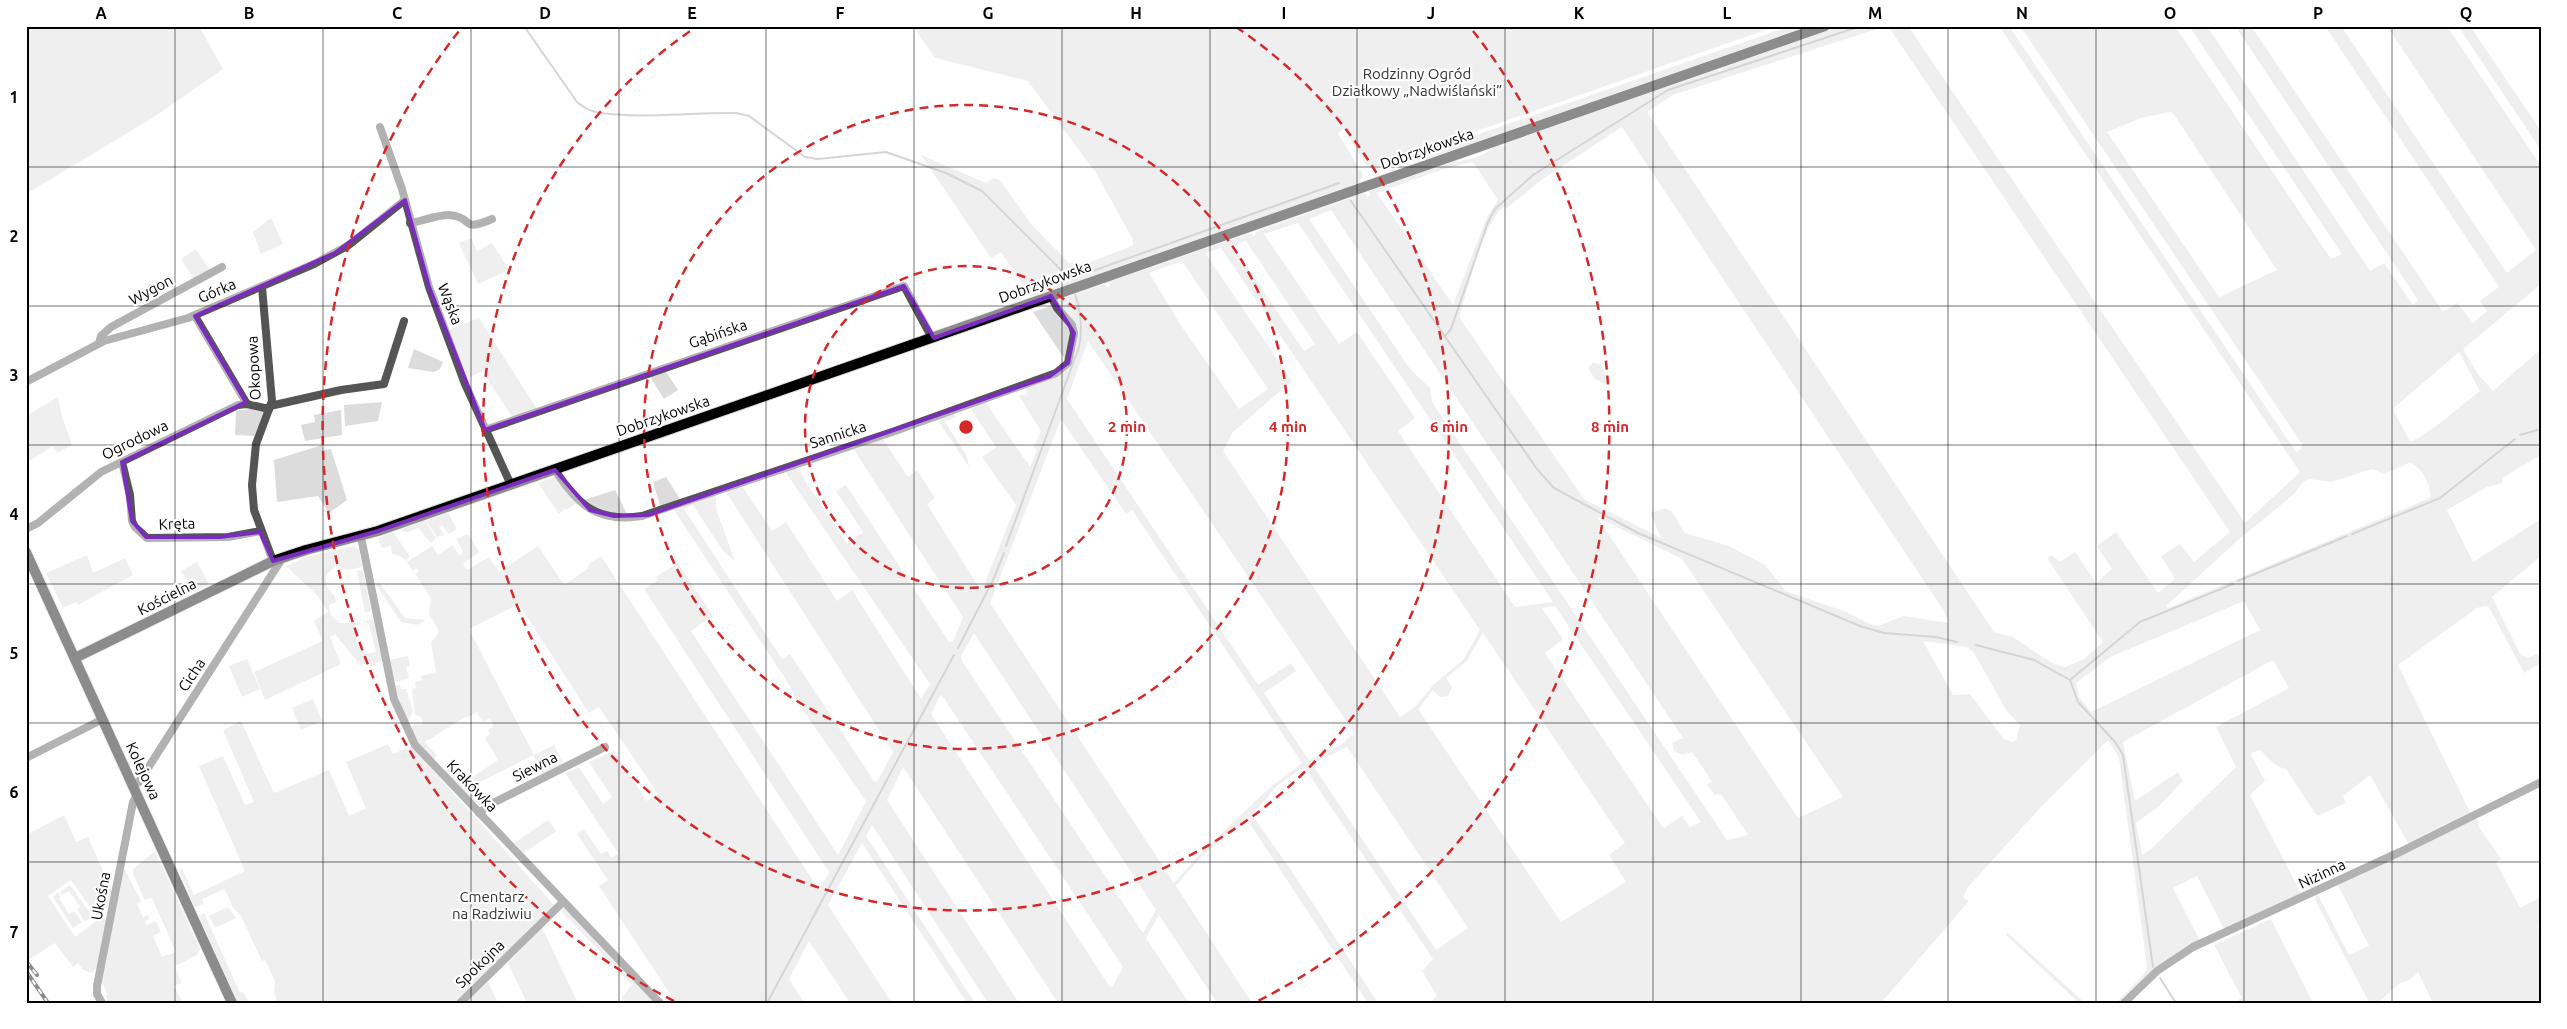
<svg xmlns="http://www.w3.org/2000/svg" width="2567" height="1029" font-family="Ubuntu,sans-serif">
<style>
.green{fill:#dcdcdc;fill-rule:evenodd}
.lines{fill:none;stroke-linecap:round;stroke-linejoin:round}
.stream{stroke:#a3a3a3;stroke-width:2}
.major-casing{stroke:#dbdbdb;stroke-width:12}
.minor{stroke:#555;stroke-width:8}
.major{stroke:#000;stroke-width:10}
.rail-casing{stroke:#000;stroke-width:4}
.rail{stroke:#fff;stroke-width:2;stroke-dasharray:5.5;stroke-linecap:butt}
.marked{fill:none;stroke:#7b2cbf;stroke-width:4;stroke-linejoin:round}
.grid{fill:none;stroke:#000;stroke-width:1;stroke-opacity:0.55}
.ring{fill:none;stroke:#d62828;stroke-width:2.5;stroke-dasharray:9 6}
.labels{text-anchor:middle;stroke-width:4.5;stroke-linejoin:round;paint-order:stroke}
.park-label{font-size:15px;fill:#333;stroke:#fff}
.street-label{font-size:15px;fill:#000;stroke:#fff}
.centre{fill:#d62828;stroke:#fff;stroke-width:2.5}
.ring-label{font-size:15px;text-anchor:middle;font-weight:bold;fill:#d62828;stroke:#fff;stroke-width:4.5;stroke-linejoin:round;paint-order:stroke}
.neatline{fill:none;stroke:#000;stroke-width:2}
.grid-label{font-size:16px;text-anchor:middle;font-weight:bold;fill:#000}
</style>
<rect width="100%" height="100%" fill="#fff"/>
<g class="green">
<path d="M 26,26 L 199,26 L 223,69 L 154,117 L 26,194 Z"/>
<path d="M 913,26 L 1777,26 L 1371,168 L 1366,165 L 1344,129 L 1338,133 L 1363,175 L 1360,183 L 1053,290 L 1049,289 L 1064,284 L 1060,277 L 1038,284 L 1043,294 L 1030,296 L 1001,252 L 991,258 L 921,155 L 986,183 L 994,178 L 1000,180 L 1032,225 L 1069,263 L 1085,264 L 1127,248 L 1133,245 L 1132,238 L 1096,173 L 1028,81 L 935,58 Z"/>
<path d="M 1790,26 L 1813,26 L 1440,156 L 1412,162 L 1410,158 Z"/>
<path d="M 1840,26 L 1886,26 L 1673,95 L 1647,112 L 1994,632 L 2013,637 L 2052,663 L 2065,667 L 2084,659 L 2103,642 L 2047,558 L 2052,555 L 2060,562 L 2075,552 L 2096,583 L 2112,569 L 2097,546 L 2116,532 L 2158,593 L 2175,579 L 2161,556 L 2180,544 L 2194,562 L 2230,532 L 1888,26 L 1908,26 L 2245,523 L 2300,472 L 1999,26 L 2009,26 L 2017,38 L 2296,452 L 2301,449 L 2302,444 L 2020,26 L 2175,26 L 2331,259 L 2342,254 L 2189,26 L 2207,26 L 2370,271 L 2384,263 L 2413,305 L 2418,300 L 2235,26 L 2251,26 L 2443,312 L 2457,303 L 2473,323 L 2487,311 L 2480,301 L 2499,287 L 2325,26 L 2341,26 L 2507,273 L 2536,250 L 2387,26 L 2447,26 L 2541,166 L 2541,284 L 2463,349 L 2477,373 L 2493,391 L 2541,349 L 2541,455 L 2502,478 L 2502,483 L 2487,487 L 2447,510 L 2473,562 L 2541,519 L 2541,556 L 2492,597 L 2520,654 L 2527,658 L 2541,653 L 2541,663 L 2524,673 L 2489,607 L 2485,606 L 2477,608 L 2398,665 L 2471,814 L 2409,845 L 2370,775 L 2343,796 L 2346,803 L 2317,816 L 2286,769 C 2277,768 2266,757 2261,750 L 2250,753 L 2265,781 L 2250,795 L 2302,895 L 2224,929 L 2197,876 L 2173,888 L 2200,941 L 2158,967 L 2120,1003 L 2116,1003 L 2145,973 L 2147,967 L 2119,758 L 2108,740 L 2039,809 L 1968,887 L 1963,898 L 1969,901 L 1881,1003 L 1429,1003 L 1437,996 L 1422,971 L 1433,959 L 1304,767 L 1278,785 L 1252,815 L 1291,870 L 1378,1003 L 1368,1003 L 1248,821 L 1230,832 L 1201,857 L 1176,886 L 1252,1003 L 1217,1003 L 1159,915 L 1146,938 L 1189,1003 L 1058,1003 L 903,767 L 887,800 L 1019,1003 L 988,1003 L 872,825 L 866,836 L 975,1003 L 967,1003 L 862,843 L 828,905 L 892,1003 L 850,1003 L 809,941 L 789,979 L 804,1003 L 676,1003 L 599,886 L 608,880 L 577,834 L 584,829 L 601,854 L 607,851 L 612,858 L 618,853 L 565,773 L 579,767 L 603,804 L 612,797 L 589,762 L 614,751 L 647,801 L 658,794 L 599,707 L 589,713 L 519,604 L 469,629 L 534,755 L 554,745 L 563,763 L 543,773 L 533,755 L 471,787 L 485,802 L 480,805 L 471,800 L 443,771 L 447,767 L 462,784 L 498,760 L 485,738 L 490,734 L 488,730 L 494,726 L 489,718 L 483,722 L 477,712 L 466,718 L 465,717 L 425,742 L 437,756 L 432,760 L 423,749 L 409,728 L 415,724 L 421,725 L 423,723 L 421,717 L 415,714 L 412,689 L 416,688 L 415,682 L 422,680 L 421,676 L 436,672 L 431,642 L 438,634 L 438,629 L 429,614 L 431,598 L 415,574 L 419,571 L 417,568 L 413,571 L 407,562 L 432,546 L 438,555 L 452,545 L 460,556 L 463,551 L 456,539 L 468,534 L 479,552 L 463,564 L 467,570 L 489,557 L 499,572 L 538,546 L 564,585 L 589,568 L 588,565 L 601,556 L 819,890 L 829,872 L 644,589 L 658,580 L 656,577 L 678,563 L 713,616 L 691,631 L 838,855 L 866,801 L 796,700 L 790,686 L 674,510 L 716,495 L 716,509 L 735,561 L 723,551 L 693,505 L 684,509 L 782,659 L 790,654 L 874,781 L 877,782 L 893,752 L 726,492 L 742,486 L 772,531 L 786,522 L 837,601 L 852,590 L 921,699 L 930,684 L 784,470 L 796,467 L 847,544 L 863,532 L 836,491 L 846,485 L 949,642 L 953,642 L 963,617 L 854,450 L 883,439 L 908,477 L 917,470 L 935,498 L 927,504 L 978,586 L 984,585 L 1016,505 L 982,457 L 996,447 L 968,405 L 984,400 L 1030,467 L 1037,450 L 1034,447 L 1041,431 L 1019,396 L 1027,394 L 1025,387 L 1063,371 L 1077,335 L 1059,307 L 1058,300 L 1105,284 L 1107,287 L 1110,286 L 1109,282 L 1251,233 L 1253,236 L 1256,235 L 1255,232 L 1365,193 L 1367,197 L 1371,195 L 1369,192 L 1378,188 C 1398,180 1419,173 1440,166 C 1461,159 1479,161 1497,145 L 1506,146 L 1505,143 L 1718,69 L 1719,72 L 1723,70 L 1722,67 ZM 2170,112 L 2173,113 L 2277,270 L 2219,297 L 2107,132 L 2141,118 ZM 1622,127 L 1944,611 L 1949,623 L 1903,616 L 1879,626 L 1870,624 L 1846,612 L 1786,591 L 1765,565 L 1729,546 L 1685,533 L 1672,512 L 1666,508 L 1650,513 L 1661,538 L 1584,499 L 1459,317 C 1468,289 1482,225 1504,206 L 1506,209 L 1540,181 ZM 1473,162 L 1498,200 L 1486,219 L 1453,305 L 1377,193 L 1444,169 ZM 1331,210 L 1683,738 L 1672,743 L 1674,751 L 1683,755 L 1692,752 L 1712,781 L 1707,785 L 1715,795 L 1721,794 L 1748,835 L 1727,840 L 1432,402 L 1430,388 L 1410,369 L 1309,219 ZM 1298,223 L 1553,602 L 1515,607 L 1398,431 L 1415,418 L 1357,332 L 1339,344 L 1264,234 ZM 1246,241 L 1315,344 L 1304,351 L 1233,246 ZM 1221,248 L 1480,630 L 1463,660 L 1433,685 L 1416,706 L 1400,717 L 1223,451 L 1233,432 L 1292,381 L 1205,253 ZM 1182,261 L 1268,389 L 1239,409 L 1182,327 L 1149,273 ZM 1088,341 L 1355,734 L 1346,739 L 1344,743 L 1309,760 L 1264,693 L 1296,671 L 1291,663 L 1258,685 L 1067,399 ZM 2459,352 L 2480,391 C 2468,400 2421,441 2410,441 L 2394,412 L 2395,407 ZM 1061,419 L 1126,514 L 1132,510 L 1302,763 L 1267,790 L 1200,854 L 1174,883 L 990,603 ZM 2409,463 C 2421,465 2432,486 2430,498 L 2168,608 L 2166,606 L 2237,541 L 2294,494 L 2304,481 L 2310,479 L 2331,482 L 2372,469 L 2384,474 ZM 1597,517 L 1682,559 L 1843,797 L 1798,818 ZM 2244,601 L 2260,630 L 2091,712 L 2079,697 L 2076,683 L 2110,657 ZM 1555,606 L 1701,822 L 1690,827 L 1682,816 L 1664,828 L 1661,825 L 1545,653 L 1563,639 L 1542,608 ZM 974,633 L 1156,910 L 1143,933 L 962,661 L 961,656 ZM 1483,633 L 1625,843 L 1609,855 L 1626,882 L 1561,922 L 1418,709 L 1433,690 L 1440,697 L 1448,696 L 1452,687 L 1446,678 L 1467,661 ZM 1923,641 L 1967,647 L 1974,653 L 2006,710 L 2020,725 L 2016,740 L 2012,742 L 2004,739 L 1970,694 L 1953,695 ZM 2273,660 L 2289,688 L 2216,727 L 2236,767 L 2150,850 L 2142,855 L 2136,823 L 2159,806 L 2183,781 L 2178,772 L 2135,801 L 2123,742 ZM 941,694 L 1123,967 L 1113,986 L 1110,987 L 931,714 ZM 1347,747 L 1468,928 L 1436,950 L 1312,764 Z"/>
<path d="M 2458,26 L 2470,26 L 2541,131 L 2541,150 Z"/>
<path d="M 271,218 L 283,244 L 261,254 L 253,232 Z"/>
<path d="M 471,238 L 477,251 L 492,243 L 509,270 L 478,284 L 459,243 Z"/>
<path d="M 196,249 L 211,272 L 195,281 L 181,259 Z"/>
<path d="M 1051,306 C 1074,330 1072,330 1066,361 L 1033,312 Z"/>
<path d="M 479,318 L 537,409 L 513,418 L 482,371 L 466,379 L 448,330 Z"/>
<path d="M 414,349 L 443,362 L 440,369 L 434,372 L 408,368 Z"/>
<path d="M 1593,362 L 1601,365 L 1608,380 L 1604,384 L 1595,379 L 1588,368 Z"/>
<path d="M 665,370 L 678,390 L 664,399 L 649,375 Z"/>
<path d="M 58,397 L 62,417 L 72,445 L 57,453 L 53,446 L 26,463 L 26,416 Z"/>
<path d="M 382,402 L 378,421 L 345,426 L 344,405 Z"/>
<path d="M 249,409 L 263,412 L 255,436 L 235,435 L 236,411 Z"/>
<path d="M 341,410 L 342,435 L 305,441 L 301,425 L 315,422 L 314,415 Z"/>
<path d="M 952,411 L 956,417 L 945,422 L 967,456 L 969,467 L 937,419 Z"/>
<path d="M 322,445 L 323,450 L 331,449 L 347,500 L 329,513 L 318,496 L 277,502 L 274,460 Z"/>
<path d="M 557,476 L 577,503 L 566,510 L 565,508 L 559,514 L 538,483 Z"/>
<path d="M 666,477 L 682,502 L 661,509 L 653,482 Z"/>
<path d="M 615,490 L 628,516 L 601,513 L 581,501 Z"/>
<path d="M 448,513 L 457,529 L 449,534 L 442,525 L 439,527 L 444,535 L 437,537 L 426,521 Z"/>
<path d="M 425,521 L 436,538 L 431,543 L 418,528 L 409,532 L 403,532 L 401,529 Z"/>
<path d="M 393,532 L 410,556 L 406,561 L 400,556 L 392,554 L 391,546 L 382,548 L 378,538 Z"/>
<path d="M 354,546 L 359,549 L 362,567 L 347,570 L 336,566 L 326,575 L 326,585 L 335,597 L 336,602 L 329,605 L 330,614 L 339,623 L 359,623 L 360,624 L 354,626 L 358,646 L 365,654 L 376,652 L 369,624 L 365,622 L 373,618 L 382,661 L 371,666 L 367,662 L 361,666 L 335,634 L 330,637 L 341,664 L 265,700 L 254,672 L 323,641 L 314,621 L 328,612 L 318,596 L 286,566 L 306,557 Z"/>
<path d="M 87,555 L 93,573 L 125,558 L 133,575 L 78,605 L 76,602 L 63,608 L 46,573 Z"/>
<path d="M 197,562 L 209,584 L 195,592 L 181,571 Z"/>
<path d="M 363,570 L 371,611 L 365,613 L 357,571 Z"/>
<path d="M 379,582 L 405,618 L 425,620 L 418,625 L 401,622 L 376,585 Z"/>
<path d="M 408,656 L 410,666 L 406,667 L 409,678 L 394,682 L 389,660 Z"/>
<path d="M 247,659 L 260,689 L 242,697 L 229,666 Z"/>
<path d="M 400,685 L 401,689 L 406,689 L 413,711 L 407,723 L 395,686 Z"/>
<path d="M 313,699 L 322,721 L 301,730 L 292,708 Z"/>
<path d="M 241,721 L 274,793 L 329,770 L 349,816 L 366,808 L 346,762 L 388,744 L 393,754 L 411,746 L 555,906 L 455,1003 L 278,1003 L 274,993 L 275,981 L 265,960 L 262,961 L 241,916 L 233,908 L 225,889 L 202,899 L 204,904 L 195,907 L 179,870 L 182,869 L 194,895 L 245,871 L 199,766 L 223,756 L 245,805 L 254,802 L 223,730 Z"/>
<path d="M 64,815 L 76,842 L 88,837 L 113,893 L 107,908 L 97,913 L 93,911 L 71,880 L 48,896 L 75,937 L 103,916 L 108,923 L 99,966 L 92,973 L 83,970 L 78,963 L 73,967 L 55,943 L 30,959 L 26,954 L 26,835 Z"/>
<path d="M 2477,818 L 2479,827 L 2501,859 L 2496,862 L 2520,908 L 2541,897 L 2541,920 L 2538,927 L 2541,939 L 2541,1003 L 2433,1003 L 2418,972 C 2410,981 2410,979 2401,983 C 2390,988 2383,1005 2369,1002 L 2315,900 L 2316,896 L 2318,895 L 2349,955 L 2369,946 L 2338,885 Z"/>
<path d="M 548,820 L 556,831 L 524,853 L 514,843 Z"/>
<path d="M 155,851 L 200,949 L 197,955 L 175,966 L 181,983 L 174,986 L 183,1003 L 106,1003 L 107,993 L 101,981 L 122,864 L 141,901 L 137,904 L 143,917 L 148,915 L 150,919 L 145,921 L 147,925 L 156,921 L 161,932 L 153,936 L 162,957 L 176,952 L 152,898 L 145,900 L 133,874 L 133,869 Z"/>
<path d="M 70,885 L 92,916 L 89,920 L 84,921 L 77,909 L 80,907 L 69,891 L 62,895 L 60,892 Z"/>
<path d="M 58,892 L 61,896 L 59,898 L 69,914 L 74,911 L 82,922 L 73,928 L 53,897 Z"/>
<path d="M 228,907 L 236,918 L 215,928 L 209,916 Z"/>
<path d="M 563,908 L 569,912 L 656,1003 L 626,1003 L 622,997 L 632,985 L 560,910 Z"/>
<path d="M 204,913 L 239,991 L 244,993 L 249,1003 L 238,1003 L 199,916 Z"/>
<path d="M 2271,919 L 2313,1003 L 2234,1003 L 2242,998 L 2214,945 Z"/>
<path d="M 542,928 L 578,1003 L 527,1003 L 508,963 Z"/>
<path d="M 2008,933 L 2085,1003 L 2079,1003 L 2006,935 Z"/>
<path d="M 488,982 L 498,1003 L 465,1003 Z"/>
</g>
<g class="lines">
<g class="stream">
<path d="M 524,26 L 577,102 C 584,108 591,112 601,113 C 645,119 692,112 736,113 L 749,116 L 805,157 L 818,159 L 886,152 L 946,173 L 982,191 L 1070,279 L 1339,183"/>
<path d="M 1351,201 L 1537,469 L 1554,488 L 1638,533 L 1860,626 L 1884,633 L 1936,637 L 1957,642"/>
<path d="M 1445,336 L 1451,329 L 1488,222 L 1495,209 L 1533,175 L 1668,90 L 1861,26"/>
<path d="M 2520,435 L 2541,429"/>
<path d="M 2352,534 L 2440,498 L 2515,439"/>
<path d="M 1006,546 L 1079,347 C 1083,328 1081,312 1075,294"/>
<path d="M 2238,581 L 2347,536"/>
<path d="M 1976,645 L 2034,660 L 2070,680 L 2140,622 L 2233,584"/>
<path d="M 958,648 L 993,580 L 1004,553"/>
<path d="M 2070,680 L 2078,702 L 2116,743 L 2123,755 L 2153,967"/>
<path d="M 2160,978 L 2176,1003"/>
<path d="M 767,1003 L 954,655"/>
</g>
<g class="major-casing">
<g id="major">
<path d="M 26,552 L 232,1003"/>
<path d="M 75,658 L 273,561 L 306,550 L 378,531 L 1825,26"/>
</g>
</g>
<g class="minor">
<path d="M 380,127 L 402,189 L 429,287 L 465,384 L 511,485"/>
<path d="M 410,223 C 422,221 437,215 449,215 C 475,217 459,233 492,219"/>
<path d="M 262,287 L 272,401 L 256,444 L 252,485 L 254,510 L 273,561"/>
<path d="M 195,316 L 247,404"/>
<path d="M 99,343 L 101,336 L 111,327 L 222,267"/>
<path d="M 26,382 L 104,341 L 188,318 L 314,264 L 349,245 L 405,200"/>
<path d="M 270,406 L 341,390 L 384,384 L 404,321"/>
<path d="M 485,430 L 904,286 L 932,338"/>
<path d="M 122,462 L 130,495 L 132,521 L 135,527 L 147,538 L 228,537 L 261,531"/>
<path d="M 555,470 C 578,505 597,523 642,516 L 895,431 L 1056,373 L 1068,363 L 1074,333 L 1072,325 L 1057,308 L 1051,296"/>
<path d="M 26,529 L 38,523 L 101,472 L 238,405 L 247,404 L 269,409"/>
<path d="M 361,537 L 394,699 L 415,745 L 660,1003"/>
<path d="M 26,758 L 103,719"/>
<path d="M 132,785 L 139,782 L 283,557"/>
<path d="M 479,813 L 489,805 L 605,747"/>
<path d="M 102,1003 L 97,994 L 97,986 L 133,802 L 137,795"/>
<path d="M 460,1003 L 563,902"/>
<path d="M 2124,1003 L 2157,971 L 2193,947 L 2400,852 L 2541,782"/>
</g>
<use href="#major" class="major"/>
<g class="rail-casing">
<g id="rail">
<path d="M 26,961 L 37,975"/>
<path d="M 26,971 L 48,1003"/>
</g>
</g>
<use href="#rail" class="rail"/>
</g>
<path d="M0 0H2567V1029H0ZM 405,200 L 429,287 L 485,430 L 904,286 L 934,338 L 1051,296 L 1074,333 L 1068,363 L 1050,376 L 648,515 L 614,516 L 590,510 L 555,470 L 378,531 L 273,561 L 260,532 L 220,537 L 146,537 L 132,521 L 122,462 L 246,402 L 195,316 L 335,253 Z" fill="#fff" fill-opacity=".55" fill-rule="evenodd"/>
<path class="marked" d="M 405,200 L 429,287 L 485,430 L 904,286 L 934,338 L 1051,296 L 1074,333 L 1068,363 L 1050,376 L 648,515 L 614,516 L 590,510 L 555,470 L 378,531 L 273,561 L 260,532 L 220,537 L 146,537 L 132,521 L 122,462 L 246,402 L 195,316 L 335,253 Z"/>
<path class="grid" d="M 175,26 L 175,1003M 323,26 L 323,1003M 471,26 L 471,1003M 619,26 L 619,1003M 766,26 L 766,1003M 914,26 L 914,1003M 1062,26 L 1062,1003M 1210,26 L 1210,1003M 1357,26 L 1357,1003M 1505,26 L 1505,1003M 1653,26 L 1653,1003M 1801,26 L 1801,1003M 1948,26 L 1948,1003M 2096,26 L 2096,1003M 2244,26 L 2244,1003M 2392,26 L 2392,1003M 26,167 L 2541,167M 26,306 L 2541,306M 26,445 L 2541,445M 26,584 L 2541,584M 26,723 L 2541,723M 26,862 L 2541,862"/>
<g class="ring">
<circle cx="966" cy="427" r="161"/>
<circle cx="966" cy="427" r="322"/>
<path d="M1236 27A483 483 0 1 1 696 27"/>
<path d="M674 1001A644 644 0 0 1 459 31M1473 31A644 644 0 0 1 1258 1001"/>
</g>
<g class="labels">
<g class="park-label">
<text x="1417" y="79">Rodzinny Ogród<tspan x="1417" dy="17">Działkowy „Nadwiślański”</tspan></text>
<text x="492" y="902">Cmentarz<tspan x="492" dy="17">na Radziwiu</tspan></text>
</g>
<g class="street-label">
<text transform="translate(1427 149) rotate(-19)" y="5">Dobrzykowska</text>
<text transform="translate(1045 282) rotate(-20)" y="5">Dobrzykowska</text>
<text transform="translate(151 290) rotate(-28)" y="5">Wygon</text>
<text transform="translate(217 291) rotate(-23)" y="5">Górka</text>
<text transform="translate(450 304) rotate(69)" y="5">Wąska</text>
<text transform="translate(718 334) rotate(-19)" y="5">Gąbińska</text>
<text transform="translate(254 368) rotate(-93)" y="5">Okopowa</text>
<text transform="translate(663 416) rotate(-19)" y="5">Dobrzykowska</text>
<text transform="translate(838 435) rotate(-18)" y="5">Sannicka</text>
<text transform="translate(135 440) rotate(-26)" y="5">Ogrodowa</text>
<text transform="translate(177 524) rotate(-2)" y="5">Kręta</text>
<text transform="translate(167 597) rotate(-27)" y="5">Kościelna</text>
<text transform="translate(192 675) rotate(-57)" y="5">Cicha</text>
<text transform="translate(535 767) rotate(-27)" y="5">Siewna</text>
<text transform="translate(143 771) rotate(65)" y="5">Kolejowa</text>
<text transform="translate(472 786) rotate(46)" y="5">Krakówka</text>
<text transform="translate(2322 874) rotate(-25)" y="5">Nizinna</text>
<text transform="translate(101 896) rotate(-79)" y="5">Ukośna</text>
<text transform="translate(480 964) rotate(-44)" y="5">Spokojna</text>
</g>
</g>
<circle cx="966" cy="427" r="8" class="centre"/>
<g class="ring-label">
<text x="1127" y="432">2 min</text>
<text x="1288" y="432">4 min</text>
<text x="1449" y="432">6 min</text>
<text x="1610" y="432">8 min</text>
</g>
<rect width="2567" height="1029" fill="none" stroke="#ffffff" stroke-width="55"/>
<rect x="28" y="28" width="2512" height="974" class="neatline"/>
<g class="grid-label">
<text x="101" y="19">A</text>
<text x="249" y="19">B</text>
<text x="397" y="19">C</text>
<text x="545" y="19">D</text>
<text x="692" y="19">E</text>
<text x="840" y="19">F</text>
<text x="988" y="19">G</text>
<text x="1136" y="19">H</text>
<text x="1284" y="19">I</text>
<text x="1431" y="19">J</text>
<text x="1579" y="19">K</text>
<text x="1727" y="19">L</text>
<text x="1875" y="19">M</text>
<text x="2022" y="19">N</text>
<text x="2170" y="19">O</text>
<text x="2318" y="19">P</text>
<text x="2466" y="19">Q</text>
<text x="14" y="103">1</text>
<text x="14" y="242">2</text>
<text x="14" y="381">3</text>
<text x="14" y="520">4</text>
<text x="14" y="659">5</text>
<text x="14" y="798">6</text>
<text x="14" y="938">7</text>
</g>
</svg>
